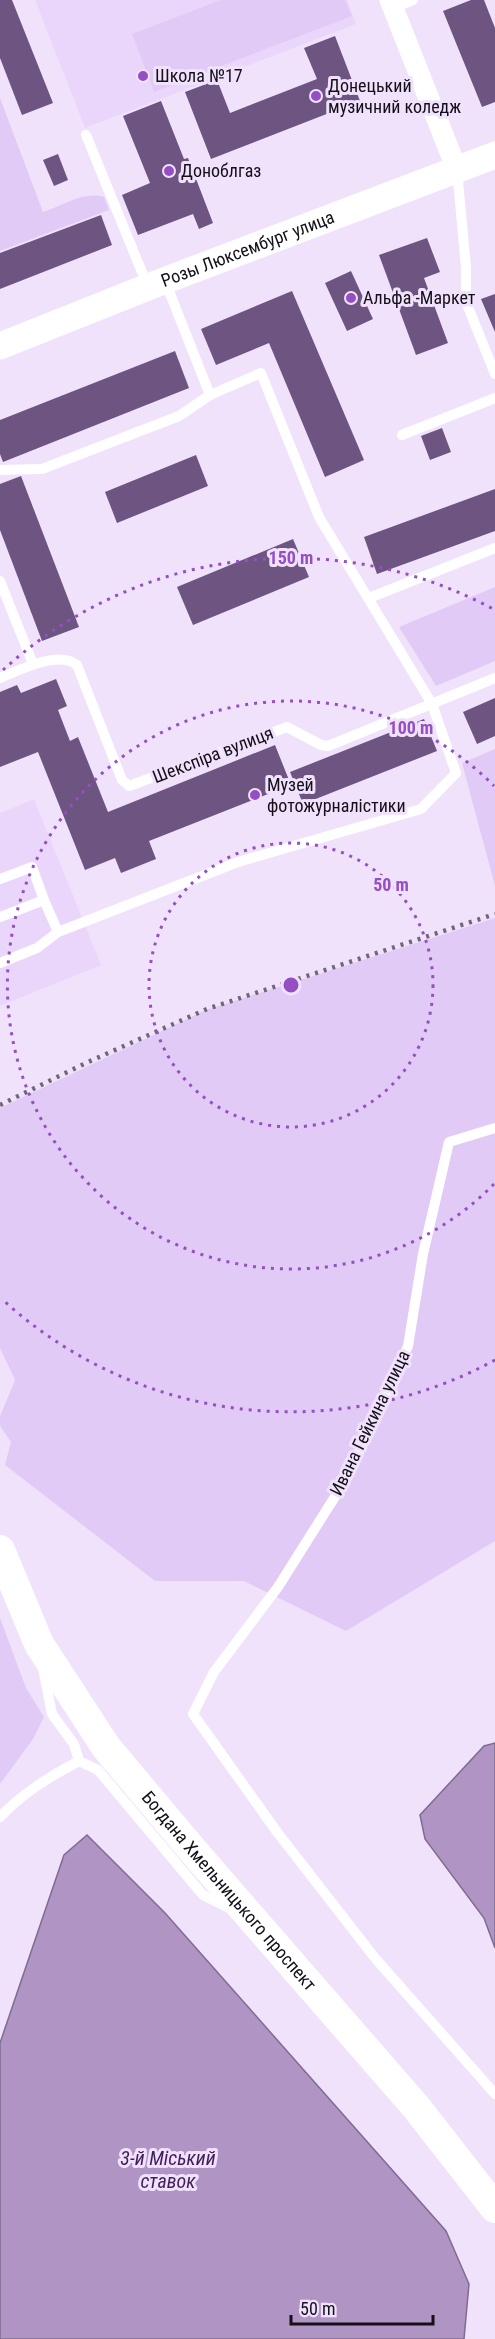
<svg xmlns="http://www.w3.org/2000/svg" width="495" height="2339" font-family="'Roboto Condensed',sans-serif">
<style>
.built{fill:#ebd6fb}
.green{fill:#e2caf6}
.water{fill:#af94c4;stroke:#806c91;stroke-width:1.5}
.building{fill:#6e5481}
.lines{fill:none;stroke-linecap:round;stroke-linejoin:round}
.service{stroke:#fff;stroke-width:10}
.minor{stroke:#fff;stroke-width:21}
.tertiary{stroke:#fff;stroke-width:27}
.secondary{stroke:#fff;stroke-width:30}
.rail{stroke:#6f6777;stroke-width:4.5;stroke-dasharray:3 6;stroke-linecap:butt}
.ring{fill:none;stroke:#954fc2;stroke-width:3;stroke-dasharray:3 6}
.poi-dot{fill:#954fc2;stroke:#f0e2fb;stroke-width:2}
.labels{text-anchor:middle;stroke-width:6;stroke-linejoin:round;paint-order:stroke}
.poi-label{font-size:18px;fill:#140f19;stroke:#f0e2fb;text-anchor:start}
.street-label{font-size:18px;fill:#140f19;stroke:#f0e2fb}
.water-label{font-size:20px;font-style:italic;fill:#421e59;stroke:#f0e2fb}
.centre{fill:#954fc2;stroke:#f0e2fb;stroke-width:3}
.ring-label{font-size:18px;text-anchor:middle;font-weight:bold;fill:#954fc2;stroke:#f0e2fb;stroke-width:6;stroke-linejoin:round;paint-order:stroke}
</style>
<rect width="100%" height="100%" fill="#f0e2fb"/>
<g class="built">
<path d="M 35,0 L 347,0 L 356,24 L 85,128 Z"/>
<path d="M 34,799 L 101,965 L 0,1006 L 0,813 Z"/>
</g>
<g class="green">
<path d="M 221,0 L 345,0 L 352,16 L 154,92 L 132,34 Z"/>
<path d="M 0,98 L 43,212 C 63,206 83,191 104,197 L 109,210 L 0,251 Z"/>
<path d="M 495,587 L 495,661 L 436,686 L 399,627 Z"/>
<path d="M 495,749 L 495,886 L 462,763 Z"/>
<path d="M 495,918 L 495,1541 L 346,1631 L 244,1581 L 155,1581 L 5,1465 L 11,1442 L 0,1426 L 0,1416 L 15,1380 L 0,1348 L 0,1108 L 206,1010 Z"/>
<path d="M 0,1618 L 26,1688 L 44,1717 L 33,1739 L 0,1784 Z"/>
</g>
<g class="water">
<path d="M 495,1743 L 495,1948 L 484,1918 L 425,1839 L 420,1815 L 484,1746 Z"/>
<path d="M 87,1835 L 165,1913 L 446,2231 L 469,2284 L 464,2339 L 0,2339 L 0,2043 L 64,1855 Z"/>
</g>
<g class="building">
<path d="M 0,0 L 12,0 L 53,103 L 22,115 L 0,58 Z"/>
<path d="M 471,0 L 484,0 L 495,28 L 495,102 L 482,107 L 443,11 Z"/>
<path d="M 335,36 L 360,101 L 211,159 L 185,92 L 217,80 L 230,113 L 317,79 L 304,48 Z"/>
<path d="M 161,101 L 184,159 L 188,158 L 213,223 L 199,229 L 193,214 L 138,235 L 122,195 L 150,183 L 123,116 Z"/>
<path d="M 58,154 L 68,180 L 54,186 L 43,160 Z"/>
<path d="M 101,215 L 112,245 L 0,289 L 0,253 Z"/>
<path d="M 427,238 L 440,272 L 424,278 L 448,343 L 416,355 L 379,255 Z"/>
<path d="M 351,271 L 373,319 L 347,331 L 325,283 Z"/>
<path d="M 292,291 L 364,460 L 325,477 L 269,343 L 216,365 L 201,329 Z"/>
<path d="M 495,294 L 495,332 L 481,299 Z"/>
<path d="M 175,351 L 189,388 L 3,462 L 0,454 L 0,420 Z"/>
<path d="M 442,428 L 451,452 L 430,460 L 421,436 Z"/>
<path d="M 196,455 L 208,486 L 117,523 L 105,492 Z"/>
<path d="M 21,476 L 79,627 L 42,641 L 0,530 L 0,484 Z"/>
<path d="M 495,489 L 495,531 L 377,574 L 364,537 Z"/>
<path d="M 293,539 L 309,577 L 193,625 L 177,587 Z"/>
<path d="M 56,679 L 67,706 L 58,710 L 70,741 L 78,737 L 108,812 L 275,745 L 291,785 L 149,841 L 156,859 L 121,873 L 115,858 L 85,870 L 38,752 L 0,767 L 0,692 L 17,685 L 21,693 Z"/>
<path d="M 495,698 L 495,736 L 477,744 L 463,712 Z"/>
<path d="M 424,719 L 437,751 L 303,804 L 290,772 Z"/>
</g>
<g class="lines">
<g class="service">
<path d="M 393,8 L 413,0"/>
<path d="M 86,135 L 148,287"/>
<path d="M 457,170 L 466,267 L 466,302 L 495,374"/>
<path d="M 402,435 L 495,398"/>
<path d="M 0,470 L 42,469 L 179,416 L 210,395"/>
<path d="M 0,581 L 33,664"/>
<path d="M 369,598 L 495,548"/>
<path d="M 0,678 C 20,670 57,650 77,665 L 122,780 L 129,786 L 287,727 L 321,745 L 328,746 L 495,678"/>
<path d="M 0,879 L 32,867 L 44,900"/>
<path d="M 0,917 L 44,900 L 58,932"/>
<path d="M 0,963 L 37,948 L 58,932 L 238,862 L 421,809 L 456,773 L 432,704 L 319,517 L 261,373 L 210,395 L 165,281"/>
<path d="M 495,1128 L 449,1142 L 423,1254 L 408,1346 L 348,1476 L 278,1587 L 214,1672 L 193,1714 L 277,1832 L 375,1958 L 495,2094"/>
<path d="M 43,1668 L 52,1714 L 74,1744 L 79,1761"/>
<path d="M 79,1761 L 98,1770 L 203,1895 L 231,1909"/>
<path d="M 0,1817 C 23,1793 49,1777 79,1761"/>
</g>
<path class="minor" d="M 390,0 L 457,170"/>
<path class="tertiary" id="s1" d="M 0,346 L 148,287 L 495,155"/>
<path class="secondary" id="s2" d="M 0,1550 L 39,1644 L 106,1747 L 195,1853 L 416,2107 L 495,2208"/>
<path class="rail" d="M 0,1105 L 88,1062 L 207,1009 L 495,914"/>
</g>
<g class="ring">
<circle cx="291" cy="985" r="142"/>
<path d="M494 1184A284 284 0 1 1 494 786"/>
<path d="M495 1360A427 427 0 0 1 3 1300M3 670A427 427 0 0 1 495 610"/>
</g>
<g class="poi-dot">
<circle cx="143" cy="76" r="6"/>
<circle cx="316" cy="96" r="6"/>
<circle cx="169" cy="171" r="6"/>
<circle cx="351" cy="298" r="6"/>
<circle cx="255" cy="795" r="6"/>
</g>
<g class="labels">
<g class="poi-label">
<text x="155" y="82">Школа №17</text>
<text x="328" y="92">Донецький<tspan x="328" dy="21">музичний коледж</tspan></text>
<text x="181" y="177">Доноблгаз</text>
<text x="363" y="304">Альфа -Маркет</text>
<text x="267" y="791">Музей<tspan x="267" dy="21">фотожурналістики</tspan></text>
</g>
<g class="street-label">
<text dy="6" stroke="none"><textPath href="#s1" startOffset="266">Розы Люксембург улица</textPath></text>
<text transform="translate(213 755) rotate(-21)" y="6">Шекспіра вулиця</text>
<text transform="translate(370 1423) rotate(-64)" y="6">Ивана Гейкина улица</text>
<text dy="6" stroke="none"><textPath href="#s2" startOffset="414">Богдана Хмельницького проспект</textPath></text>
</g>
<g class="water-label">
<text x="168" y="2165">3-й Міський<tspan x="168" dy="23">ставок</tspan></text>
</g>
</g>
<circle cx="291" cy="985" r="9" class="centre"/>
<g class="ring-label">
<text x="291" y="564">150 m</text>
<text x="411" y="734">100 m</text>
<text x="391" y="891">50 m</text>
</g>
<path d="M291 2315v9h142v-9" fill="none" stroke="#140f19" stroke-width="3"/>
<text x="300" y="2315" font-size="18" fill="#140f19" stroke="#f0e2fb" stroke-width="4.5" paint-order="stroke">50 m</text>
</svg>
